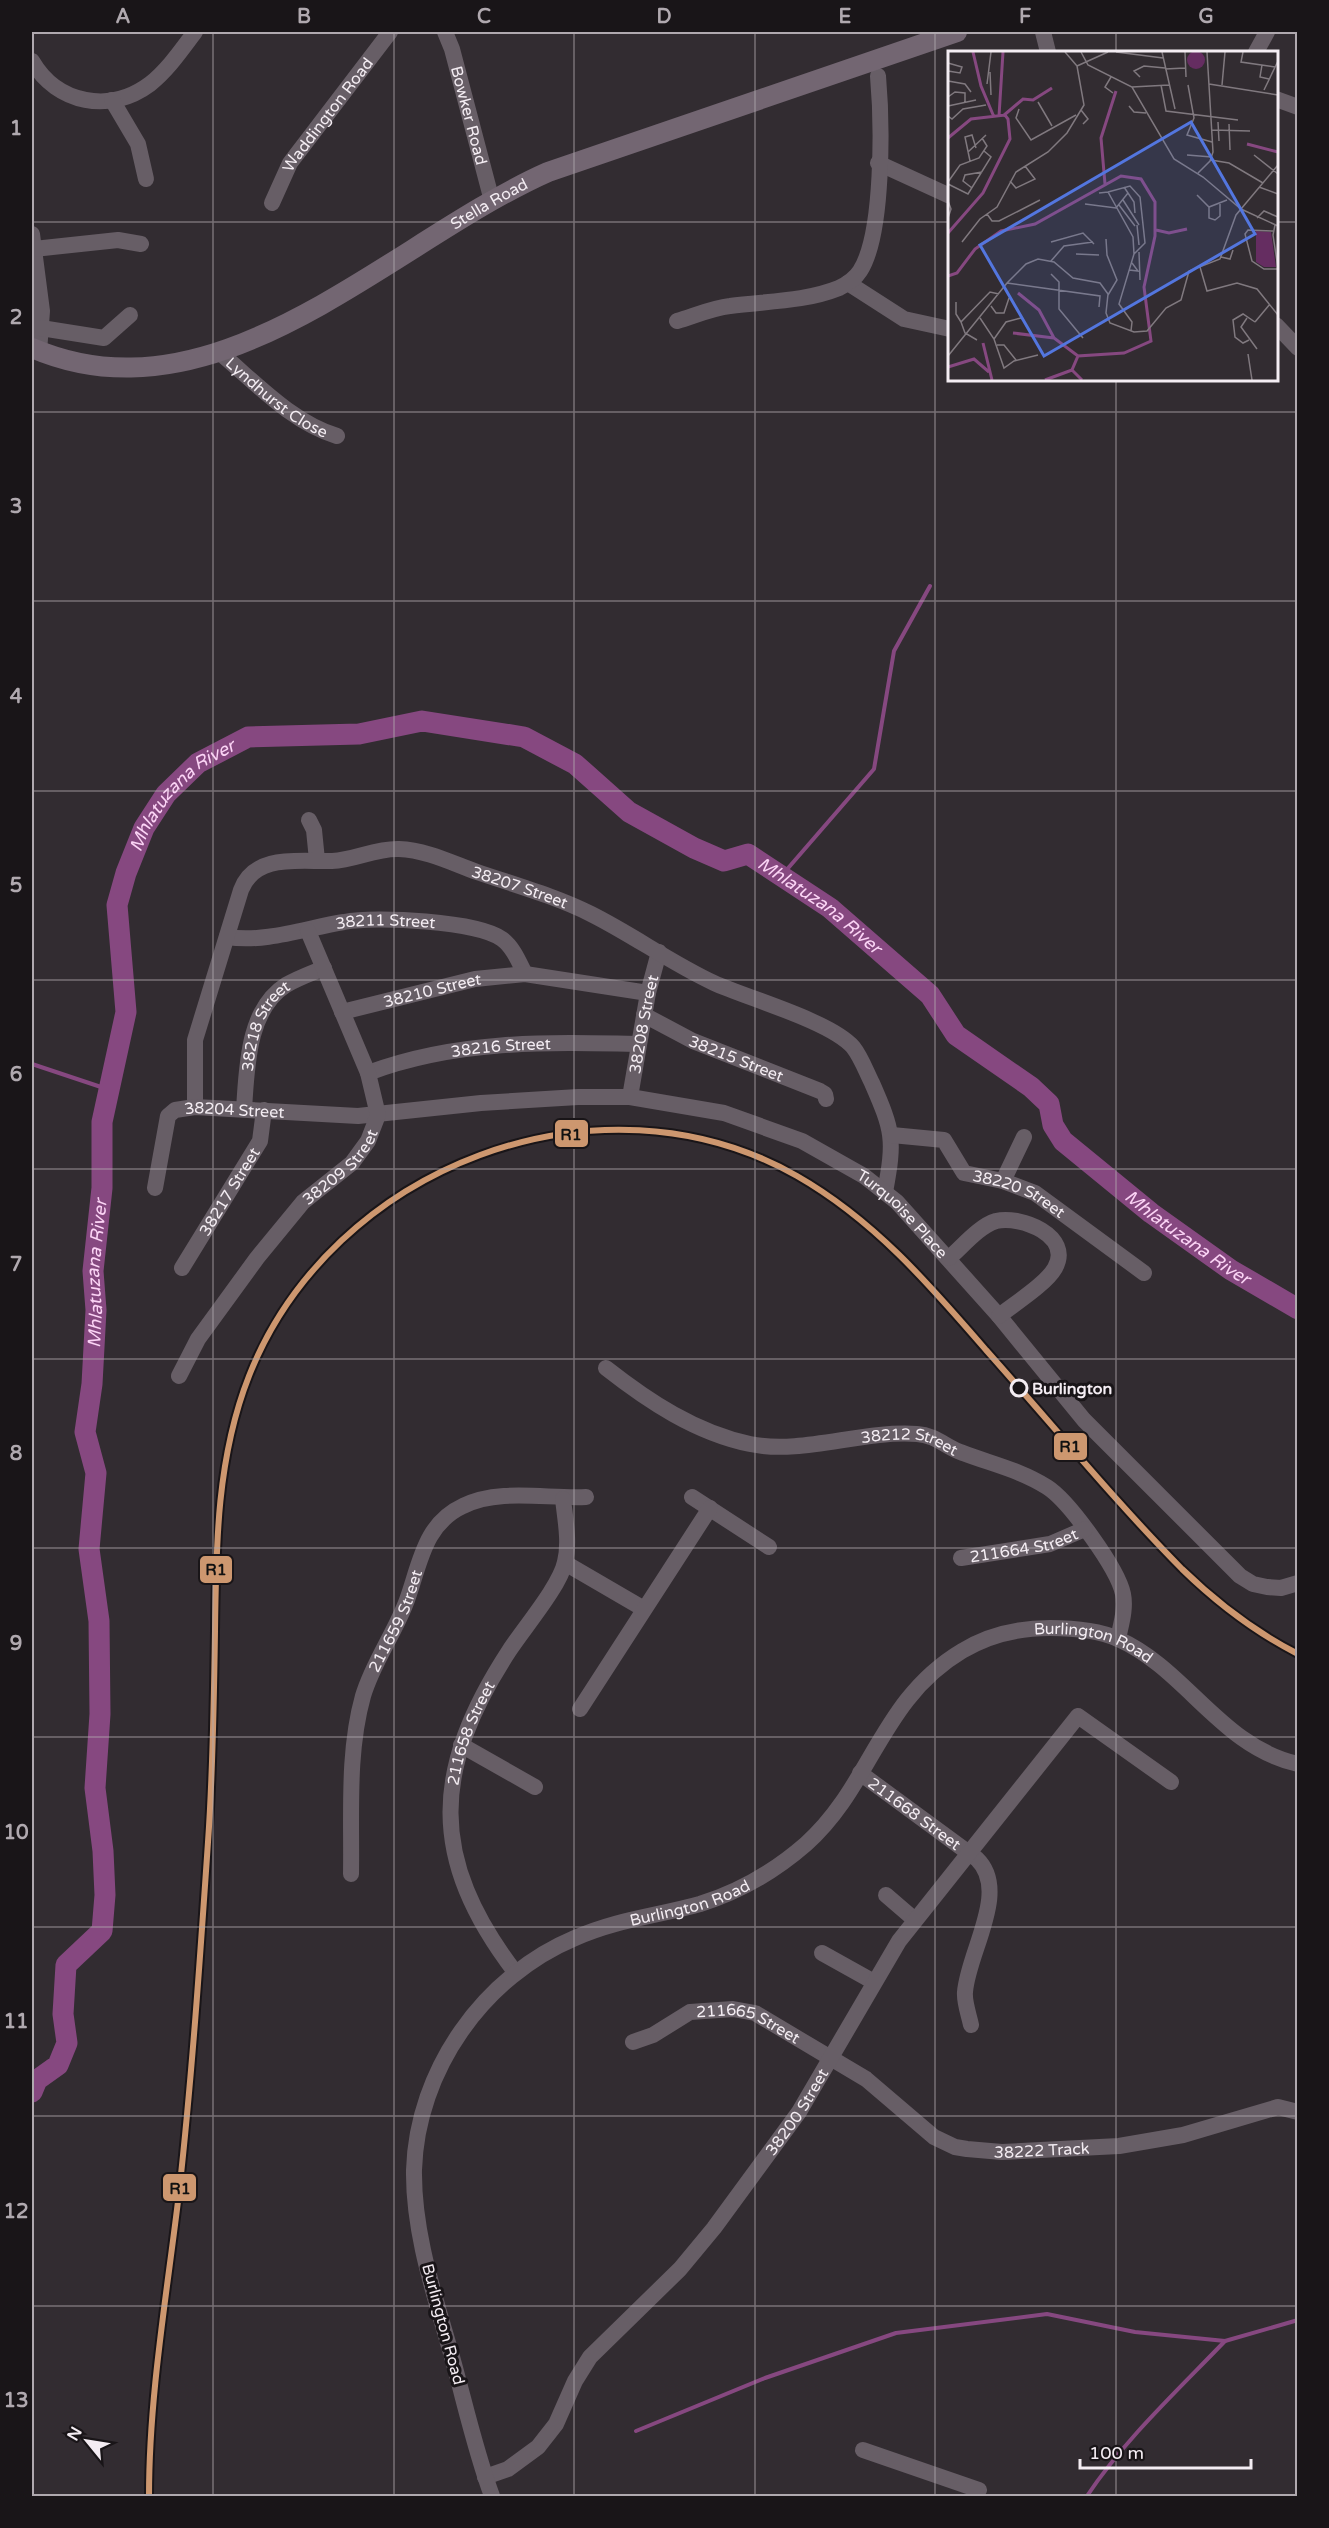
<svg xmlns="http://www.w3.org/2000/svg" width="1329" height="2528" font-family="'Varela Round',sans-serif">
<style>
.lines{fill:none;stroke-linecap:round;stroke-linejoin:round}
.stream{stroke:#864880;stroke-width:4}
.river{stroke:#864880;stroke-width:21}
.minor{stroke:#675e66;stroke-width:16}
.major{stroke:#736672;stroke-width:20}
.rail-1-casing{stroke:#191518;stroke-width:10}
.rail-1{stroke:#cd976f;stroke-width:6}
.grid{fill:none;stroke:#b0a9af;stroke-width:1.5;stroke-opacity:0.55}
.stop-dot{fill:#191518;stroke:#f4edf3;stroke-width:3}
.labels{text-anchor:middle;stroke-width:6;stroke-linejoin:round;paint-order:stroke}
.street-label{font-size:16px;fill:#f4edf3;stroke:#191518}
.stop-label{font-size:16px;font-weight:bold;fill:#f4edf3;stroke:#191518;text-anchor:start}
.water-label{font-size:18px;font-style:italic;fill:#fbd4f5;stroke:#191518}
.inset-river{fill:none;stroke:#864880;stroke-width:3}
.inset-road{fill:none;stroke:#80797f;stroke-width:1.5}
.view{fill:#5376df;fill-opacity:0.15;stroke:#5376df;stroke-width:3}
.inset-edge{fill:none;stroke:#f4edf3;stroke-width:3}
.line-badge{stroke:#191518;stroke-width:2}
.pale-badge-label{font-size:16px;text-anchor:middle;font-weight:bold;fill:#111}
.neatline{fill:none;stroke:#b0a9af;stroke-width:2}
.grid-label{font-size:20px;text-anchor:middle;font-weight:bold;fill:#b0a9af}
</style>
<rect width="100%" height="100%" fill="#322c31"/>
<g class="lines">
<g class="stream">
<path d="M 783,874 L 874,769 L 894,651 L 930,586"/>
<path d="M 32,1064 L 110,1090"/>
<path d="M 636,2431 L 765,2378 L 896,2333 L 1047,2314 L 1135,2332 L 1225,2341 L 1298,2320"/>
<path d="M 1087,2496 C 1125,2439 1178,2390 1225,2341"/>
</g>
<path class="river" id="s1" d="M 32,2092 L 37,2080 L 58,2065 L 67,2043 L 63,2014 L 66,1965 L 102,1931 L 105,1895 L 103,1851 L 95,1788 L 100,1714 L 99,1621 L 89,1549 L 96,1473 L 85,1432 L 92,1384 L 96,1310 L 93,1271 L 102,1188 L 102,1122 L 126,1012 L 117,905 L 126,873 L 144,828 L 166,794 L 198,763 L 248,737 L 359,734 L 422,721 L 524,737 L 575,764 L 629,812 L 694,848 L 724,861 L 748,854 L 830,908 L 930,995 L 956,1035 L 1031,1087 L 1049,1104 L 1053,1125 L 1063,1141 L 1151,1213 L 1231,1270 L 1298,1309"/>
<g class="minor">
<path id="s2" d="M 445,32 L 452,49 L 492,201"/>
<path d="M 1043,32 L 1048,52"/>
<path d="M 1256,52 L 1267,32"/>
<path d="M 32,61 C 57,104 110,114 150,84 C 168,70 182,49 195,32"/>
<path d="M 1276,99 L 1298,107"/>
<path d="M 112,100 L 138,144 L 146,179"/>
<path d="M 878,163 L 950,196"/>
<path id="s3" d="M 272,203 L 290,163 L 390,32"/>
<path d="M 32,234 L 42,311 L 39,352"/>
<path d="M 34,249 L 118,240 L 141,244"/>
<path d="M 848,283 L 904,319 L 950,329"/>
<path d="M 677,321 C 694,316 712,308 730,306 C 766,301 804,302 839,288 C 847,284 855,279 860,271 C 884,234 882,121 878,76"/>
<path d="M 1276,325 L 1298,348"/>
<path d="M 41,328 L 104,338 L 130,315"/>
<path id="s4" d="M 219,352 C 255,382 291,422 337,436"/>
<path d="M 309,820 L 314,830 L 317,860"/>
<path id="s5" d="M 227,937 C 266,943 306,928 344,922 C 376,916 477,921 502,939 C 513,947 519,962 525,974"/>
<path id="s6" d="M 342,1012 L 475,979 L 525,974 L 648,993"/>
<path id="s7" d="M 644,1015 L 693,1041 L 820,1091 L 825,1094 L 826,1099"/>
<path id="s8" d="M 368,1073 C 456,1040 546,1042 638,1044"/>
<path id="s9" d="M 630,1097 L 648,993 L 659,952"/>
<path id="s10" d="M 195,1107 L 195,1040 L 241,890 C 255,853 300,862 332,861 C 355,860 376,848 399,849 C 426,850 452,863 477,872 C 515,885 555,896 591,914 C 633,935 671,963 714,983 C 747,998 830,1021 853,1047 C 861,1057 866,1071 872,1083 C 893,1131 895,1139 885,1192"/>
<path id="s11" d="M 244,1109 C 247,1068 247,1010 286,985 C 298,978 312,973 324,968"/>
<path id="s12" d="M 892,1135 L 944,1140 L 964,1173 L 1003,1181 L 1035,1193 L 1144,1273"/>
<path d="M 1003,1181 L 1024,1137"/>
<path id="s13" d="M 155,1188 L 168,1116 L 175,1110 L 195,1107 L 358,1116 L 481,1103 L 578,1097 L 630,1097 L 724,1113 L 802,1141 L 864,1176 L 897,1202 L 999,1316 L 1084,1420 L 1240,1576 L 1253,1584 L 1267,1587 L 1281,1588 L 1298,1583"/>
<path d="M 949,1258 C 962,1247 979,1226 996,1221 C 1021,1215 1073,1236 1055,1268 C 1046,1284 1014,1304 999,1316"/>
<path id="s14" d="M 182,1268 L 260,1141 L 264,1110"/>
<path id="s15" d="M 606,1368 C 648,1401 696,1433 750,1444 C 802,1455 862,1430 917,1434 C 936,1435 947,1448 963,1453 C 992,1464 1020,1470 1047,1487 C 1069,1501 1118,1569 1123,1594 C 1126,1609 1121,1624 1118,1639"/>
<path id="s16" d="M 179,1376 L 198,1339 L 257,1258 L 303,1202 L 352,1163 L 368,1141 L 378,1115 L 368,1073 L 308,931"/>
<path d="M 692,1497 L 769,1547"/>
<path id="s17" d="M 961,1558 L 1050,1544 L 1085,1529"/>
<path d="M 565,1563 L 644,1609"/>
<path d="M 580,1709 L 710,1508"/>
<path d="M 461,1745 L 535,1787"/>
<path id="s18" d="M 860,1773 L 977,1859 C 1010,1891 968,1952 965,1992 C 964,2002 969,2015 971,2025"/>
<path id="s19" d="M 351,1874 C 352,1816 347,1753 363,1696 C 373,1662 395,1633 407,1600 C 420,1564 424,1524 463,1506 C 499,1488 547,1499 586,1497"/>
<path d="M 886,1895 L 915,1920"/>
<path d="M 822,1953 L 874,1982"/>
<path id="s20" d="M 515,1972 C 428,1858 432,1769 509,1651 C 524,1628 560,1586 565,1562 C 570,1542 565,1518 563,1499"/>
<path id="s21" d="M 633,2042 L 653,2035 L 690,2012 L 733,2009 L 755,2013 L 866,2079 L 934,2137 L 955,2147 L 967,2149 L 1002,2152 L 1119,2146 L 1183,2135 L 1278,2107 L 1298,2112"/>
<path d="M 863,2450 L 979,2490"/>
<path id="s22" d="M 485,2477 L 508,2469 L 538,2447 L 556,2424 L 575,2381 L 590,2357 L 680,2269 L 714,2228 L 799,2112 L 899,1941 L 1078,1716 L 1171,1782"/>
<path id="s23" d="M 492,2496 C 476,2453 466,2408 454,2364 C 437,2302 413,2236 414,2170 C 417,2070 484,1976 575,1938 C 618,1919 657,1916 700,1904 C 739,1892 775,1871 806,1844 C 872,1785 880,1700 962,1651 C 988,1635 1020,1628 1050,1628 C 1071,1628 1098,1630 1118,1639 C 1186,1669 1221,1747 1298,1764"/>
</g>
<path class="major" id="s24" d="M 32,348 C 218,428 390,242 548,172 L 957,32"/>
<g class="rail-1-casing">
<path id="rail-1" d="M 149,2496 C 149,2395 167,2294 179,2193 C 192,2076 200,1959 208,1842 C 213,1772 214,1701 215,1631 C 216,1544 217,1457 249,1376 C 331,1167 599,1063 797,1176 C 874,1220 929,1284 986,1350 C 1051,1423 1113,1499 1182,1569 C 1216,1602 1255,1632 1298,1654"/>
</g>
<use href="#rail-1" class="rail-1"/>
</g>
<path class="grid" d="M 213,32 L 213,2496M 394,32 L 394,2496M 574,32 L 574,2496M 755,32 L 755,2496M 935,32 L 935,2496M 1116,32 L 1116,52M 32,222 L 950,222M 1276,222 L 1298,222M 1116,380 L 1116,2496M 32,412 L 1298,412M 32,601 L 1298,601M 32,791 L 1298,791M 32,980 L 1298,980M 32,1169 L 1298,1169M 32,1359 L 1298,1359M 32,1548 L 1298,1548M 32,1737 L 1298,1737M 32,1927 L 1298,1927M 32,2116 L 1298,2116M 32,2306 L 1298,2306"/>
<circle class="stop-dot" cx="1019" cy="1388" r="8"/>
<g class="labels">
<g class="street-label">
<text dy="6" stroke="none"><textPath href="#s3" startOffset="105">Waddington Road</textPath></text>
<text dy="6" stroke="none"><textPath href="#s2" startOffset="87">Bowker Road</textPath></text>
<text dy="6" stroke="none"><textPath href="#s24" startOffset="500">Stella Road</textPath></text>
<text dy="6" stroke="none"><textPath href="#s4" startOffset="74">Lyndhurst Close</textPath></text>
<text dy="6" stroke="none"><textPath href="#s10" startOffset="522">38207 Street</textPath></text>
<text dy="6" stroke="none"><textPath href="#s5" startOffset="160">38211 Street</textPath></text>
<text dy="6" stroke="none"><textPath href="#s6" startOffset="93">38210 Street</textPath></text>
<text dy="6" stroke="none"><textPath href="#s9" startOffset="74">38208 Street</textPath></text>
<text dy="6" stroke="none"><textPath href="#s11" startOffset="88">38218 Street</textPath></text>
<text dy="6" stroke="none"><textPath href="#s8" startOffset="136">38216 Street</textPath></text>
<text dy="6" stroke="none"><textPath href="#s7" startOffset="102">38215 Street</textPath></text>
<text dy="6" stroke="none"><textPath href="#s13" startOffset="142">38204 Street</textPath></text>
<text dy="6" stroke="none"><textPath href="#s16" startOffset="266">38209 Street</textPath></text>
<text dy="6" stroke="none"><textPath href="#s14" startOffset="90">38217 Street</textPath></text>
<text dy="6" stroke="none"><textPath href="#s12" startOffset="150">38220 Street</textPath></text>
<text dy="6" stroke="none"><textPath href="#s13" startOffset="842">Turquoise Place</textPath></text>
<text dy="6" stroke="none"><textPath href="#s15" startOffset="326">38212 Street</textPath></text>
<text dy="6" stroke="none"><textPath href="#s17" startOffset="64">211664 Street</textPath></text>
<text dy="6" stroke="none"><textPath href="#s19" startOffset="261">211659 Street</textPath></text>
<text dy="6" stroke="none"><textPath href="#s23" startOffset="1275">Burlington Road</textPath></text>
<text dy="6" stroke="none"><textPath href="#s20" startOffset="258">211658 Street</textPath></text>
<text dy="6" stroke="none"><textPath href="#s18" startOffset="68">211668 Street</textPath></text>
<text dy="6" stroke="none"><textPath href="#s23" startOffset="754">Burlington Road</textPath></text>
<text dy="6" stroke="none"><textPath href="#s21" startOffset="126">211665 Street</textPath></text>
<text dy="6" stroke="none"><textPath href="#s22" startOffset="488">38200 Street</textPath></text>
<text dy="6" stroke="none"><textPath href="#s21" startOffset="459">38222 Track</textPath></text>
<text transform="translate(444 2324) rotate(75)" y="6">Burlington Road</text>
</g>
<g class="stop-label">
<text x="1032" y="1394">Burlington</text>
</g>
<g class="water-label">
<text dy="6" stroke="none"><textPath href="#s1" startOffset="1356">Mhlatuzana River</textPath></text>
<text dy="6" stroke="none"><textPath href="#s1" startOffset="2076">Mhlatuzana River</textPath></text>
<text dy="6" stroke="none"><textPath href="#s1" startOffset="2580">Mhlatuzana River</textPath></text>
<text dy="6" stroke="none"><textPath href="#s1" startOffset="852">Mhlatuzana River</textPath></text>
</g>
</g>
<g transform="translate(948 51)">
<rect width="330" height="330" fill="#322c31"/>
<path d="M239 9a9 9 0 1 1 18 0a9 9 0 1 1-18 0Z" fill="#652d61"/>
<path d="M 308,180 L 323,181 L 328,216 L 316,216 L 308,211 Z" fill="#652d61"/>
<path class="inset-river" d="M 25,1 L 33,35 L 46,66M 51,65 L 55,1M 55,65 L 75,48 L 85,49 L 104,37M 0,87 L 23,68 L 57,64 L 60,68 L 62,88 L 35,142 L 0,182M 299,93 L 330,101M 157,133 L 153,87 L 168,40M 208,179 L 221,182 L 239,178M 0,225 L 9,222 L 27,198 L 53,180 L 87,173 L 173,125 L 193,128 L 207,151 L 207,185 L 196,236 L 203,290 L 176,302 L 130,305 L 124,319 L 134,329M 70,242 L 91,259 L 106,287 L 130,305M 65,282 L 106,287M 35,292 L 44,329M 0,316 L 26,308 L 41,321M 97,329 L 124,319"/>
<path class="inset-road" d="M 117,1 L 129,15M 133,1 L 140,14 L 184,36 L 226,108 L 255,126 L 293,158 L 330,175M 168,1 L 215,7M 214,1 L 227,58M 237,1 L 238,26M 295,1 L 293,11 L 327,16M 0,12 L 14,16 L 12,22 L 0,20M 314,14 L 312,26 L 321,28M 129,15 L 160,1M 217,18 L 237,17M 42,21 L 43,44M 163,26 L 157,36 L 165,42M 192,26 L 186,20 L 196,15 L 217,17M 0,30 L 17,33 L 23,41M 39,33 L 43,1M 261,33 L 330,44M 213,34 L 218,60 L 290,69M 240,34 L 246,67 L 239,84 L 264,91M 274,34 L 277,1M 184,36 L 221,34M 316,39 L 330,10M 0,46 L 7,41 L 17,42 L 17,51M 90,51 L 104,75M 0,55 L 28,49M 181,55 L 186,61 L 198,62M 71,58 L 68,67 L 83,89 L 128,64M 133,59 L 140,68 L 135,73M 0,65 L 4,68 L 15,58 L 38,54M 270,71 L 271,90M 281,73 L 282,99M 264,79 L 302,80M 20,101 L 38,84M 239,104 L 264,106M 306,104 L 330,123M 263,109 L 281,112 L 315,132M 22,110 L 17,86 L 24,84 L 28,97M 250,122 L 262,110 L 265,101 L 259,1M 62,130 L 68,137 L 87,128 L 77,115M 0,131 L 12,114 L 31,107 L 39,95 L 34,87M 0,133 L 20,143 L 43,106 L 36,100M 176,136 L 186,151 L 187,162M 311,136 L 330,143M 24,137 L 15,130 L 17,124 L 34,121M 160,141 L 182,135 L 192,146 L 197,192 L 186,203M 151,142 L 160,141 L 185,186 L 186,203 L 171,253 L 184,271 L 183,280M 249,144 L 261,156 L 279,149M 175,149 L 191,174M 0,150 L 3,158 L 0,167M 137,153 L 168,157 L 180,142M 171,154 L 187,175M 261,156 L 261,167 L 267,169 L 272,165 L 272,153M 39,163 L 44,170 L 51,170 L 92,149M 309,167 L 316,160 L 330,166M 189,174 L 191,194M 327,174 L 325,184 L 330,217M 325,180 L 300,179 L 297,183 L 304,210 L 316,218 L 330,218M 158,188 L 159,204 L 169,229 L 160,244M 14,191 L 32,168 L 49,156 L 68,121 L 100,101 L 119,82 L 136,54 L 129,15M 103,191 L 135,182 L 146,193M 191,201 L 192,229M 128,203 L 151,204M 273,206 L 282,208 L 285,199M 103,210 L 116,195 L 145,191M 252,216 L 259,240 L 289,232 L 309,238 L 330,264M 181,219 L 190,220 L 184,212M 103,223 L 111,231 L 111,258 L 135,287M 59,232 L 152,245 L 151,256M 8,251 L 8,263 L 13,271M 43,255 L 48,262 L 56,262 L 61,247M 32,267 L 46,288 L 56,317 L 66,310 L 90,304M 299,267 L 293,276 L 309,298M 307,271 L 322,253M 46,288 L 58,271 L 73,267M 29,289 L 17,282 L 13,271 L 42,241 L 51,243M 301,289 L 295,292 L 287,286 L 285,269 L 295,263 L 307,271M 49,294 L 56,294 L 68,309M 300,303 L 304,329M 0,305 L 59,232 L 78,213 L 90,208 L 106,211 L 125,227 L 152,232 L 160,243 L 158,262 L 162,272 L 186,281 L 199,280 L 218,257 L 233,249 L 241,220 L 272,208 L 288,164 L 330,114"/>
<path class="view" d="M 243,71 L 307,183 L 96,305 L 32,194 Z"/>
<rect width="330" height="330" class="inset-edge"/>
</g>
<g class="line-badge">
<rect x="554" y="1119" width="35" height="29" rx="6" fill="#cd976f"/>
<rect x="1053" y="1432" width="35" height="29" rx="6" fill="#cd976f"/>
<rect x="199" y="1555" width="34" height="29" rx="6" fill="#cd976f"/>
<rect x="162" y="2173" width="35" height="29" rx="6" fill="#cd976f"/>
</g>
<g class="pale-badge-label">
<text x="571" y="1140">R1</text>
<text x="1070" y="1452">R1</text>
<text x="216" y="1575">R1</text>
<text x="180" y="2194">R1</text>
</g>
<rect width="1329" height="2528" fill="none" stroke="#191518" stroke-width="66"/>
<g transform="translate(87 2441) rotate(300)" stroke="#191518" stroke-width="4.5" paint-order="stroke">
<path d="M0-4.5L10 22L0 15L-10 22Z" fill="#f4edf3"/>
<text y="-9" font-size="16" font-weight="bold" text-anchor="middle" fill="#f4edf3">N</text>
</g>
<path d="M1080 2459v9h171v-9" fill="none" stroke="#f4edf3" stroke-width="3"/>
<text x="1089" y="2459" font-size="18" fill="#f4edf3" stroke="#191518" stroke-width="4.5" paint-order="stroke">100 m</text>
<rect x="33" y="33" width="1263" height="2462" class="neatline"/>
<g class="grid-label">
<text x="123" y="23">A</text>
<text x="304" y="23">B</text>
<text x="484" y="23">C</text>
<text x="664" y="23">D</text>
<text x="845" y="23">E</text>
<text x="1025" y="23">F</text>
<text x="1206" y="23">G</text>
<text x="16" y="135">1</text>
<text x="16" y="324">2</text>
<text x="16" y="513">3</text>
<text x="16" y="703">4</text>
<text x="16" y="892">5</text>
<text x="16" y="1081">6</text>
<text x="16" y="1271">7</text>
<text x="16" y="1460">8</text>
<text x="16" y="1650">9</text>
<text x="16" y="1839">10</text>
<text x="16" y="2028">11</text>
<text x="16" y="2218">12</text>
<text x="16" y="2407">13</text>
</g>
</svg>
